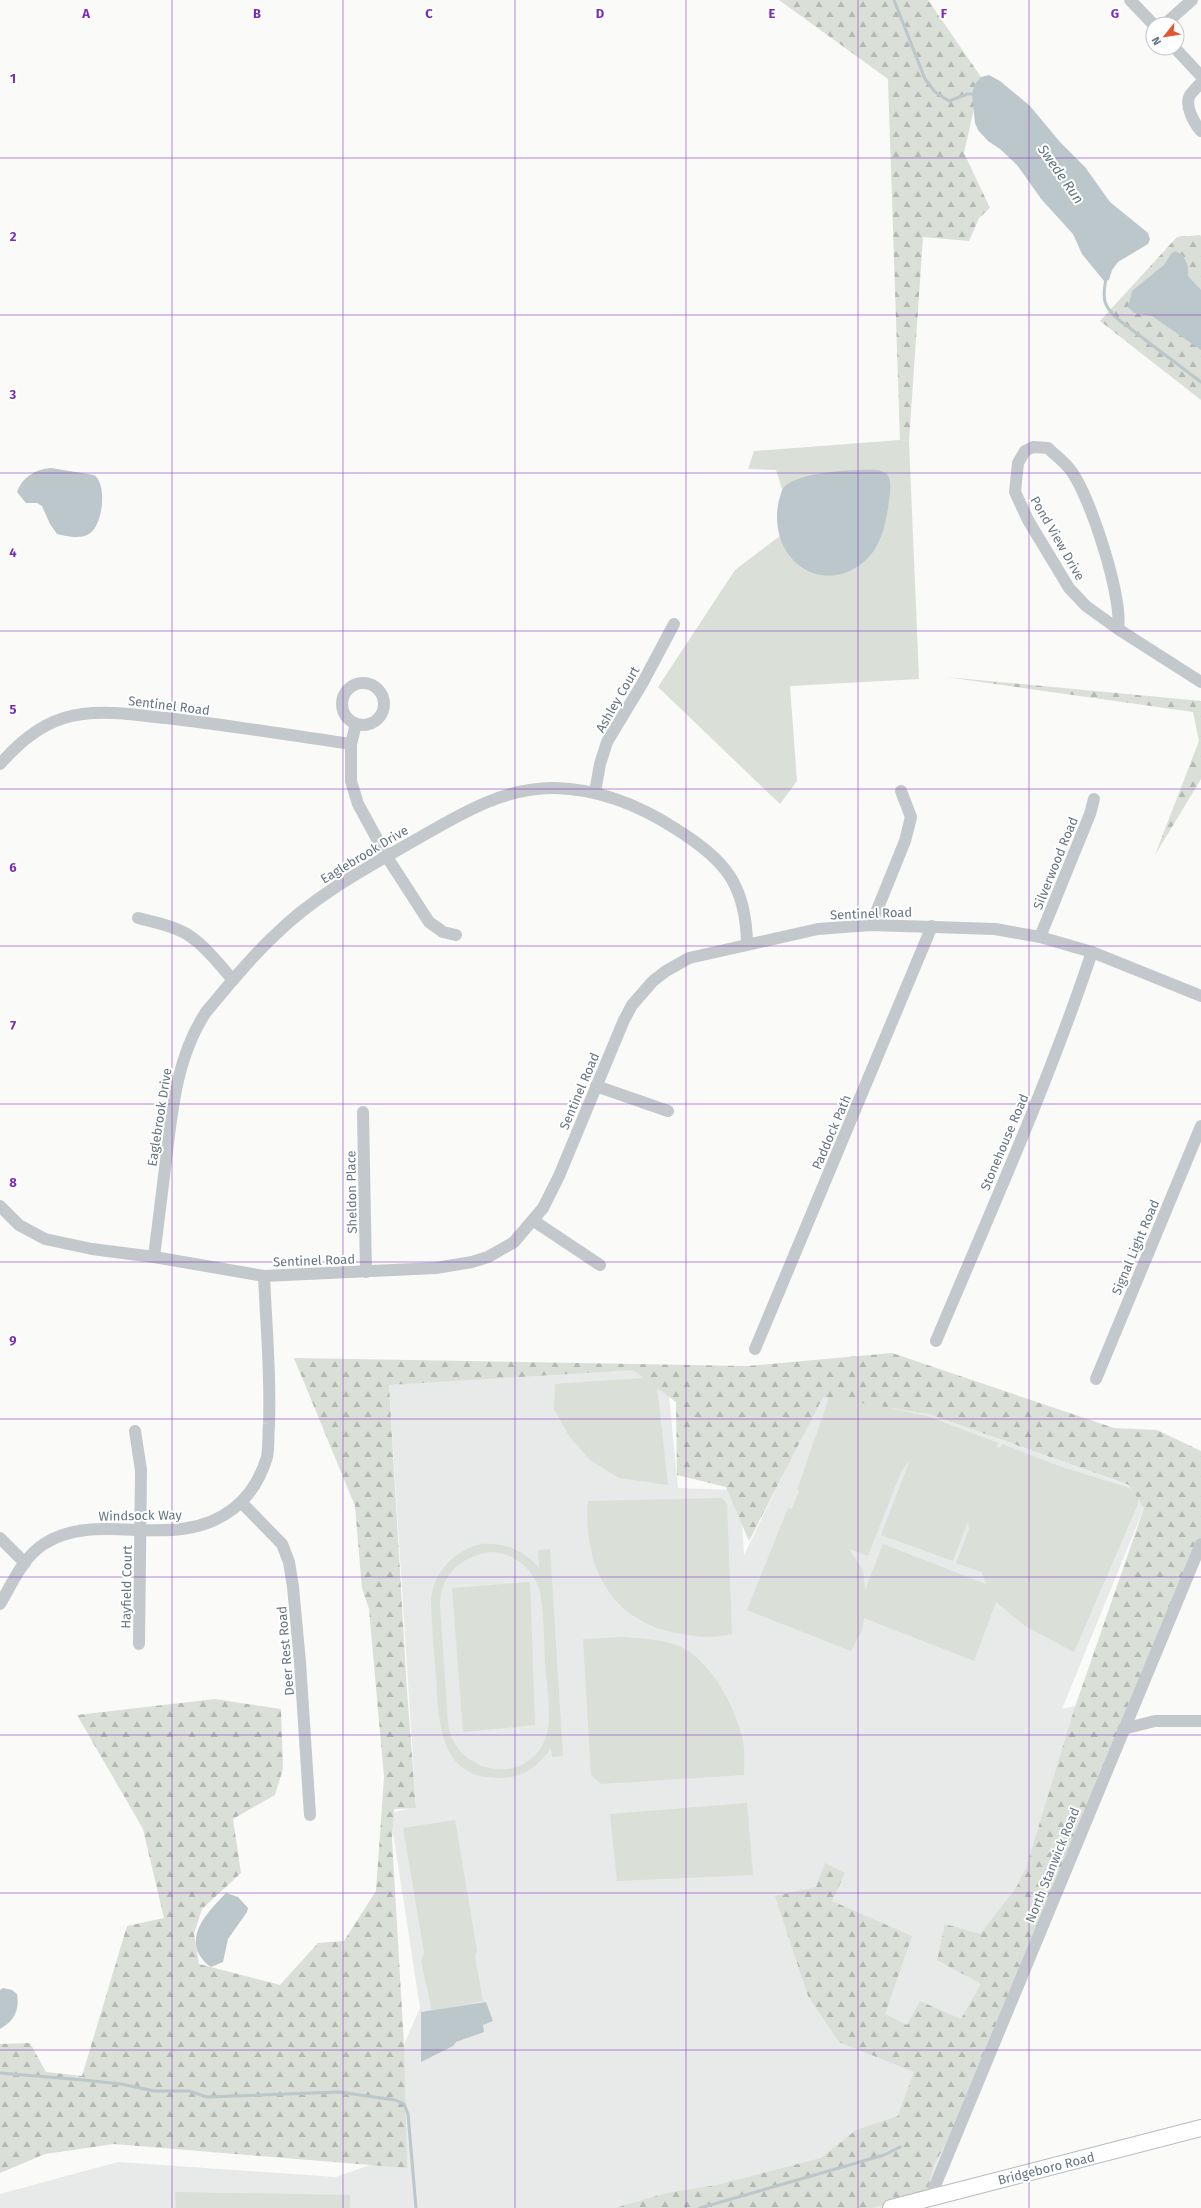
<svg xmlns="http://www.w3.org/2000/svg" width="1201" height="2208" font-family="'Fira Sans',sans-serif">
<style>
.built{fill:#e8e9e9}
.green{fill:#dadfd7;fill-rule:evenodd}
.forest{fill:url(#forest-firs)}
.water{fill:#bbc7cb}
.lines{fill:none;stroke-linecap:round;stroke-linejoin:round}
.stream{stroke:#bbc7cb;stroke-width:3}
.major-casing{stroke:#b5babe;stroke-width:18}
.minor{stroke:#c3c8cc;stroke-width:12}
.major{stroke:#fff;stroke-width:16}
.grid{fill:none;stroke:#7b2cbf;stroke-width:1;stroke-opacity:0.55}
.labels{text-anchor:middle;stroke-width:4;stroke-linejoin:round;paint-order:stroke}
.street-label{font-size:13px;fill:#657683;stroke:#fff}
.water-label{font-size:14px;font-style:italic;fill:#60757c;stroke:#fff}
.grid-label{font-size:13px;text-anchor:middle;font-weight:bold;fill:#7b2cbf;stroke:#fff;stroke-width:4;stroke-linejoin:round;paint-order:stroke}
</style>
<defs>
<pattern id="forest-firs" width="22" height="20" patternUnits="userSpaceOnUse"><rect width="22" height="20" fill="#dadfd7"/><path d="M5 1l3.5 6h-7zM16 11l3.5 6h-7z" fill="#b4b9b4"/></pattern>
</defs>
<rect width="100%" height="100%" fill="#fafaf8"/>
<path class="built" d="M 666,1365 L 678,1488 L 740,1490 L 744,1555 L 826,1387 L 921,1411 L 1150,1493 L 1062,1709 L 1140,1691 L 930,2198 L 890,2208 L 0,2208 L 0,2194 L 118,2162 L 336,2177 L 406,2152 L 401,2051 L 420,2008 L 390,1813 L 416,1807 L 389,1385 Z"/>
<g class="green">
<path d="M 900,440 L 909,441 L 919,679 L 790,686 L 797,781 L 780,804 L 658,687 L 735,570 L 785,532 L 785,499 L 776,470 L 748,469 L 754,451 Z"/>
<path d="M 656,1377 L 668,1485 L 619,1478 L 590,1460 L 569,1436 L 554,1409 L 555,1384 Z"/>
<path d="M 830,1395 L 927,1416 L 998,1443 L 997,1447 L 1000,1448 L 1002,1444 L 1059,1466 L 1129,1488 L 1138,1495 L 1138,1504 L 1074,1652 L 1025,1626 L 996,1602 L 974,1661 L 864,1618 L 862,1630 L 851,1651 L 747,1610 L 788,1508 L 792,1509 L 799,1491 L 797,1490 ZM 910,1460 L 881,1535 L 953,1561 L 968,1521 L 969,1529 L 956,1563 L 982,1572 L 986,1584 L 883,1544 L 865,1590 L 863,1570 L 849,1549 L 868,1556 L 901,1472 Z"/>
<path d="M 722,1498 L 727,1504 L 732,1634 C 710,1639 699,1637 677,1633 C 610,1621 583,1565 588,1501 Z"/>
<path d="M 481,1544 C 504,1542 524,1550 539,1568 L 538,1550 L 550,1549 L 563,1756 L 552,1757 L 551,1748 C 538,1767 521,1779 498,1778 C 438,1778 439,1720 436,1677 C 434,1653 432,1628 431,1604 C 431,1574 453,1551 481,1544 ZM 493,1552 C 515,1554 531,1567 539,1588 C 544,1611 544,1637 545,1661 C 546,1681 550,1702 549,1722 C 548,1729 547,1736 544,1742 C 522,1789 453,1771 448,1723 L 440,1607 C 439,1576 462,1554 493,1552 Z"/>
<path d="M 530,1582 L 535,1725 L 463,1732 L 452,1588 Z"/>
<path d="M 624,1637 C 643,1639 664,1639 681,1647 C 712,1662 737,1710 743,1742 C 745,1752 744,1764 744,1775 L 601,1784 L 591,1775 L 583,1639 Z"/>
<path d="M 747,1803 L 753,1875 L 617,1881 L 610,1814 Z"/>
<path d="M 455,1820 L 477,1951 L 475,1957 L 483,2001 L 432,2011 L 421,1961 L 424,1952 L 403,1828 Z"/>
<path d="M 175,2192 L 350,2195 L 350,2208 L 176,2208 Z"/>
</g>
<g class="forest">
<path d="M 779,0 L 928,0 L 981,77 L 964,153 L 990,208 L 979,218 L 969,241 L 923,237 L 909,441 L 900,440 L 888,79 Z"/>
<path d="M 1200,235 L 1201,237 L 1201,400 L 1100,321 L 1177,237 Z"/>
<path d="M 946,677 L 1201,701 L 1201,779 L 1155,855 L 1199,741 L 1193,712 Z"/>
<path d="M 892,1353 L 1114,1428 L 1157,1430 L 1201,1451 L 1201,1537 L 1138,1687 L 975,2095 L 934,2164 L 927,2194 L 872,2208 L 615,2208 L 667,2193 L 717,2185 L 821,2158 L 856,2130 L 898,2116 L 914,2072 L 839,2042 L 808,1996 L 775,1896 L 816,1887 L 825,1863 L 845,1873 L 832,1901 L 912,1936 L 885,2014 L 907,2025 L 920,2001 L 961,2019 L 981,1984 L 937,1960 L 945,1924 L 980,1934 L 1016,1888 L 1026,1868 L 1074,1710 L 1144,1508 L 1129,1485 L 929,1414 L 823,1397 L 749,1541 L 726,1487 L 677,1475 L 676,1402 L 633,1370 L 389,1385 L 407,1691 L 416,1808 L 394,1809 L 392,1839 L 404,2045 L 407,2168 L 114,2144 L 45,2154 L 0,2173 L 0,2044 L 30,2043 L 46,2072 L 82,2076 L 127,1926 L 164,1918 L 143,1829 L 77,1715 L 215,1699 L 281,1709 L 283,1769 L 275,1795 L 233,1819 L 241,1873 L 202,1909 L 194,1934 L 199,1964 L 280,1985 L 318,1943 L 344,1941 L 376,1891 L 384,1777 L 369,1609 L 362,1588 L 355,1506 L 294,1358 L 747,1366 Z"/>
</g>
<g class="water">
<path d="M 989,75 L 1000,81 L 1030,106 L 1060,142 L 1085,167 L 1110,202 L 1148,233 L 1150,239 L 1148,244 L 1118,262 L 1112,270 L 1109,280 L 1104,281 L 1082,254 L 1073,234 L 1042,200 L 1017,165 L 1000,149 L 988,141 L 978,130 L 975,123 L 972,94 L 975,84 L 981,77 Z"/>
<path d="M 1175,251 L 1183,255 L 1188,267 L 1188,276 L 1201,290 L 1201,350 L 1152,316 L 1134,313 L 1128,307 L 1132,291 L 1164,265 L 1171,254 Z"/>
<path d="M 51,468 L 94,475 C 108,484 103,529 87,535 C 79,539 65,536 57,534 L 50,524 L 42,506 L 37,503 L 26,503 L 17,492 C 22,477 36,469 51,468 Z"/>
<path d="M 879,470 C 883,472 887,473 889,477 C 892,486 889,499 888,508 C 886,519 884,532 878,543 C 867,567 839,582 813,573 C 783,562 772,528 779,500 C 781,495 781,490 785,486 C 803,471 856,469 879,470 Z"/>
<path d="M 226,1893 L 238,1897 L 248,1908 L 247,1912 L 228,1939 L 223,1962 L 211,1967 C 206,1964 204,1961 200,1956 C 186,1932 211,1909 226,1893 Z"/>
<path d="M 3,1988 L 12,1990 L 17,1994 C 20,2010 14,2021 0,2029 L 0,1990 Z"/>
<path d="M 486,2002 L 493,2021 L 483,2025 L 484,2032 L 456,2042 L 453,2046 L 421,2062 L 421,2012 Z"/>
</g>
<g class="lines">
<g class="stream">
<path d="M 894,0 L 925,79 L 935,92 L 949,101 L 967,94 L 976,94"/>
<path d="M 1106,279 C 1102,299 1103,306 1119,320 L 1201,382"/>
<path d="M 0,2073 L 83,2080 L 121,2084 L 154,2091 L 189,2091 L 207,2097 L 339,2092 L 395,2100 L 404,2104 L 408,2114 L 416,2208"/>
<path d="M 700,2208 L 884,2155 L 900,2147"/>
</g>
<g class="major-casing">
<path id="major" d="M 891,2208 L 1201,2128"/>
</g>
<g class="minor">
<path d="M 1130,0 L 1153,24"/>
<path d="M 1165,24 L 1192,0"/>
<path d="M 1175,48 L 1201,76"/>
<path d="M 1201,83 C 1198,86 1193,91 1190,95 C 1184,105 1194,123 1201,131"/>
<path d="M 1118,629 C 1123,598 1091,499 1072,472 C 1066,463 1056,456 1048,448 L 1033,447 L 1025,451 L 1018,463 L 1015,492 L 1028,520 L 1069,588 L 1086,606 L 1118,629 L 1201,682"/>
<circle cx="363" cy="704" r="21"/>
<path d="M 356,724 L 351,744 L 351,781 L 358,804 L 387,857 L 429,922 L 443,932 L 456,935"/>
<path d="M 0,764 C 18,744 38,726 64,718 C 98,708 132,715 166,718 C 228,725 289,735 351,744"/>
<path d="M 595,792 L 600,764 L 607,742 L 642,684 L 674,624"/>
<path d="M 138,918 C 154,922 171,925 185,933 C 204,944 219,964 233,980"/>
<path d="M 871,925 L 905,841 L 911,817 L 901,791"/>
<path d="M 1040,937 L 1090,814 L 1094,799"/>
<path d="M 596,1086 L 668,1111"/>
<path d="M 363,1112 L 366,1272"/>
<path d="M 0,1206 L 19,1225 L 45,1239 L 92,1249 L 154,1257 L 264,1276 L 436,1268 L 472,1262 L 488,1257 L 514,1242 L 543,1208 L 559,1176 L 624,1020 L 632,1005 L 653,981 L 666,971 L 689,958 L 818,929 L 871,925 L 995,929 L 1040,937 L 1092,952 L 1201,996"/>
<path d="M 534,1221 L 600,1265"/>
<path d="M 154,1257 C 158,1225 162,1193 166,1160 C 172,1109 177,1056 206,1012 C 228,986 249,959 274,936 C 311,899 357,873 403,847 C 450,821 498,787 555,788 C 599,789 639,805 676,829 C 725,860 746,884 747,944"/>
<path d="M 936,1341 C 990,1213 1048,1084 1092,952"/>
<path d="M 755,1349 L 932,926"/>
<path d="M 1096,1379 L 1201,1126"/>
<path d="M 135,1431 L 141,1470 L 139,1644"/>
<path d="M 241,1502 L 282,1544 L 289,1562 L 293,1587 L 300,1662 L 310,1815"/>
<path d="M 0,1538 L 25,1563"/>
<path d="M 0,1604 C 12,1584 23,1557 44,1544 C 99,1508 174,1554 233,1509 C 250,1496 261,1477 267,1457 C 269,1447 268,1434 269,1424 C 271,1375 266,1325 264,1276"/>
<path d="M 1123,1729 L 1155,1721 L 1201,1721"/>
<path d="M 930,2198 L 1201,1544"/>
</g>
<use href="#major" class="major"/>
</g>
<path class="grid" d="M 172,0 L 172,2208M 343,0 L 343,2208M 515,0 L 515,2208M 686,0 L 686,2208M 858,0 L 858,2208M 1029,0 L 1029,2208M 0,158 L 1201,158M 0,315 L 1201,315M 0,473 L 1201,473M 0,631 L 1201,631M 0,789 L 1201,789M 0,946 L 1201,946M 0,1104 L 1201,1104M 0,1262 L 1201,1262M 0,1419 L 1201,1419M 0,1577 L 1201,1577M 0,1735 L 1201,1735M 0,1893 L 1201,1893M 0,2050 L 1201,2050"/>
<g class="labels">
<g class="street-label">
<text transform="translate(1058 538) rotate(60)" y="5">Pond View Drive</text>
<text transform="translate(617 699) rotate(-60)" y="5">Ashley Court</text>
<text transform="translate(169 705) rotate(7)" y="5">Sentinel Road</text>
<text transform="translate(364 854) rotate(-31)" y="5">Eaglebrook Drive</text>
<text transform="translate(1055 863) rotate(-68)" y="5">Silverwood Road</text>
<text transform="translate(871 913) rotate(-2)" y="5">Sentinel Road</text>
<text transform="translate(579 1091) rotate(-67)" y="5">Sentinel Road</text>
<text transform="translate(159 1117) rotate(-81)" y="5">Eaglebrook Drive</text>
<text transform="translate(831 1132) rotate(-67)" y="5">Paddock Path</text>
<text transform="translate(1004 1142) rotate(-67)" y="5">Stonehouse Road</text>
<text transform="translate(351 1192) rotate(-91)" y="5">Sheldon Place</text>
<text transform="translate(1135 1247) rotate(-67)" y="5">Signal Light Road</text>
<text transform="translate(314 1260) rotate(-2)" y="5">Sentinel Road</text>
<text transform="translate(140 1515) rotate(-1)" y="5">Windsock Way</text>
<text transform="translate(126 1587) rotate(-89)" y="5">Hayfield Court</text>
<text transform="translate(285 1651) rotate(-95)" y="5">Deer Rest Road</text>
<text transform="translate(1052 1865) rotate(-68)" y="5">North Stanwick Road</text>
<text transform="translate(1046 2168) rotate(-14)" y="5">Bridgeboro Road</text>
</g>
<g class="water-label">
<text transform="translate(1061 174) rotate(55)" y="5">Swede Run</text>
</g>
</g>
<g class="grid-label">
<text x="86" y="18">A</text>
<text x="257" y="18">B</text>
<text x="429" y="18">C</text>
<text x="600" y="18">D</text>
<text x="772" y="18">E</text>
<text x="944" y="18">F</text>
<text x="1115" y="18">G</text>
<text x="13" y="83">1</text>
<text x="13" y="241">2</text>
<text x="13" y="399">3</text>
<text x="13" y="557">4</text>
<text x="13" y="714">5</text>
<text x="13" y="872">6</text>
<text x="13" y="1030">7</text>
<text x="13" y="1187">8</text>
<text x="13" y="1345">9</text>
</g>
<g transform="translate(1165 36) rotate(240)"><circle r="19" fill="#ffffff" stroke="#c1c8cd"/>
<path d="M0-3L7 15L0 10L-7 15Z" fill="#e4572e"/>
<text y="-6" font-size="11" font-weight="bold" text-anchor="middle" fill="#657683">N</text>
</g>
</svg>
